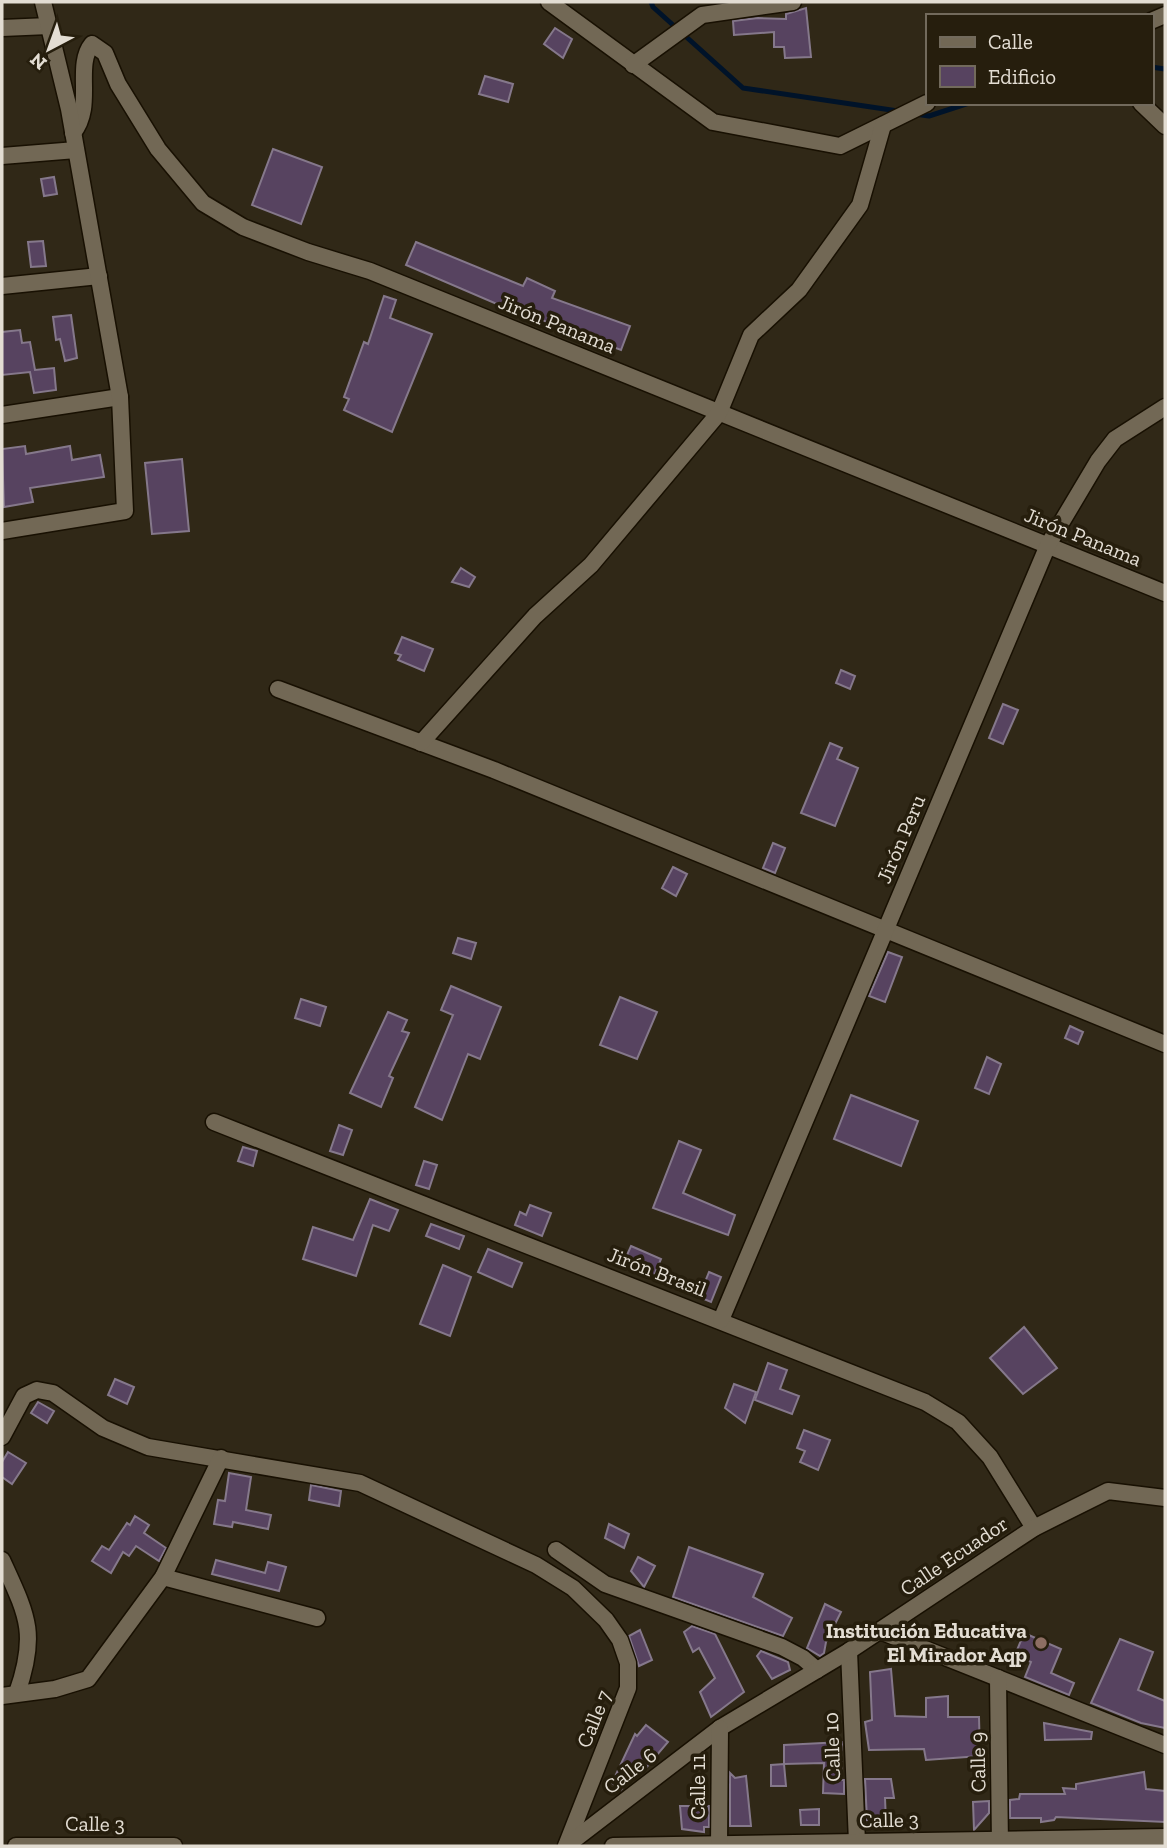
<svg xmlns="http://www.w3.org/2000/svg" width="1167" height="1848" font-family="'Zilla Slab',serif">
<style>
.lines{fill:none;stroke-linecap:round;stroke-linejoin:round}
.stream{stroke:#001329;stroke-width:5}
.building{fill:#574360;stroke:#85788b;stroke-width:2}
.street-casing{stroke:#181002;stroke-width:19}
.street{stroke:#726855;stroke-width:16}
.education-dot{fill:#8d6e63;stroke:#261e0d;stroke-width:2.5}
.labels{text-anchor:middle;stroke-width:7;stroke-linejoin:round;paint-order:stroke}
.street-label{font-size:21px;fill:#e3ddd3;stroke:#261e0d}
.poi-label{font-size:21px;font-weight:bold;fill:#e3ddd3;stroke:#261e0d;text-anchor:end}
</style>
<rect width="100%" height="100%" fill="#302817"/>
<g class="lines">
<g class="stream">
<path d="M 651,2 L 653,7 L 743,88 L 898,111"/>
<path d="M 1151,67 L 1165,69"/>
<path d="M 915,114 L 929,116 L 969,103"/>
</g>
</g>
<g class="building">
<path d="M 806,8 L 811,57 L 785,58 L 784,47 L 774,47 L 774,32 L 734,35 L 733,21 L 758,18 L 786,19 L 786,14 Z"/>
<path d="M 555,28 L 572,39 L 563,58 L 544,44 Z"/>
<path d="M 485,76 L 513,84 L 508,102 L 479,94 Z"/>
<path d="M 273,149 L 322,167 L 301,224 L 252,205 Z"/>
<path d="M 54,177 L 57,194 L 44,196 L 41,179 Z"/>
<path d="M 43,241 L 46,266 L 31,267 L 28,242 Z"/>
<path d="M 416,242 L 523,286 L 527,278 L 555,291 L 552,298 L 630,326 L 621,350 L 542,320 L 541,323 L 406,265 Z"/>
<path d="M 384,296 L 396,300 L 390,318 L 432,334 L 392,432 L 344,410 L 349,399 L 344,397 L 364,342 L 368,344 Z"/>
<path d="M 71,315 L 77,358 L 65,361 L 60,339 L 56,340 L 53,317 Z"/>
<path d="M 20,330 L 22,343 L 30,342 L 35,370 L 54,368 L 56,390 L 34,393 L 30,372 L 2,375 L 2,332 Z"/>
<path d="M 25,446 L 26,454 L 70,446 L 72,460 L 100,455 L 104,477 L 30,488 L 33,502 L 4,507 L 2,449 Z"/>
<path d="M 182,459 L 189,531 L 152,534 L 145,463 Z"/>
<path d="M 461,568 L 475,577 L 469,587 L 452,582 Z"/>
<path d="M 402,637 L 433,649 L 424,671 L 398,660 L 401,655 L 395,653 Z"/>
<path d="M 841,670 L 855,676 L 850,689 L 836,683 Z"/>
<path d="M 1003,704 L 1018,710 L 1003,744 L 989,738 Z"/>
<path d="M 830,743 L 842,748 L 837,759 L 858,768 L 835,826 L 801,813 Z"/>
<path d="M 773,843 L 785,848 L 775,873 L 763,868 Z"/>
<path d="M 673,867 L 687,874 L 676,896 L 662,888 Z"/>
<path d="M 458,938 L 476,943 L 471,959 L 453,953 Z"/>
<path d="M 888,952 L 902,957 L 885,1002 L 869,996 Z"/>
<path d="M 451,986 L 501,1007 L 480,1059 L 468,1054 L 442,1120 L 415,1107 L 453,1015 L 441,1010 Z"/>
<path d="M 620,997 L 657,1012 L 637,1059 L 600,1045 Z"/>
<path d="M 301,999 L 326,1007 L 320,1026 L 295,1018 Z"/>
<path d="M 388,1012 L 407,1020 L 402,1031 L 409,1033 L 389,1076 L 393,1078 L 381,1107 L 350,1093 Z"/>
<path d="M 1070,1026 L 1083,1032 L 1078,1044 L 1065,1038 Z"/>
<path d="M 987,1057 L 1001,1064 L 989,1094 L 975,1088 Z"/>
<path d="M 851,1095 L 918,1121 L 901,1166 L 834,1139 Z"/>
<path d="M 339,1125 L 352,1130 L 343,1155 L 330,1151 Z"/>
<path d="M 679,1141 L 701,1150 L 683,1193 L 735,1215 L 728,1235 L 653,1208 Z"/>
<path d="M 243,1147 L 257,1151 L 253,1166 L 238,1161 Z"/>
<path d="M 424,1161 L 437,1165 L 429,1189 L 416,1185 Z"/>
<path d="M 370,1199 L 398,1210 L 389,1231 L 373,1225 L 356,1276 L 303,1259 L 313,1227 L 353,1240 Z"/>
<path d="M 530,1205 L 551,1213 L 542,1236 L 515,1225 L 520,1212 L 526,1215 Z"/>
<path d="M 431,1224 L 464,1236 L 459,1249 L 426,1236 Z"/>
<path d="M 631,1246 L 661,1259 L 653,1278 L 623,1264 Z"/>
<path d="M 488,1249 L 522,1263 L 512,1287 L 478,1272 Z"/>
<path d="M 443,1265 L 471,1277 L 450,1336 L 420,1324 Z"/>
<path d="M 709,1272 L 721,1277 L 711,1302 L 699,1297 Z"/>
<path d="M 1024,1327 L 1057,1368 L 1023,1394 L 990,1358 Z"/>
<path d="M 768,1363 L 787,1370 L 780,1389 L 799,1396 L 792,1414 L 755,1400 Z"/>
<path d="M 115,1379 L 134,1387 L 127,1404 L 108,1395 Z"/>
<path d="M 734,1384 L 756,1392 L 745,1423 L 725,1408 Z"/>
<path d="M 38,1402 L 54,1411 L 47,1423 L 31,1413 Z"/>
<path d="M 804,1430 L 830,1440 L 818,1470 L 800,1462 L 805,1451 L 797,1448 Z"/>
<path d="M 8,1452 L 26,1463 L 12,1484 L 2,1477 L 2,1462 Z"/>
<path d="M 229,1473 L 251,1477 L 246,1510 L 271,1515 L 268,1529 L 233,1522 L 232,1527 L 214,1524 L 218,1500 L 225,1501 Z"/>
<path d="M 311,1485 L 341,1491 L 339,1506 L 309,1500 Z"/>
<path d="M 135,1516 L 149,1525 L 144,1533 L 166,1548 L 159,1561 L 136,1546 L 129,1556 L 123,1552 L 111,1573 L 92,1561 L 102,1546 L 109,1550 L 127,1523 L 130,1525 Z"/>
<path d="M 609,1524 L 629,1534 L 624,1548 L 605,1538 Z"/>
<path d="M 689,1547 L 763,1574 L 753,1597 L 792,1618 L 783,1636 L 673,1597 Z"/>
<path d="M 638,1557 L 655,1566 L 644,1587 L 631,1571 Z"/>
<path d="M 216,1560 L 265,1573 L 268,1562 L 286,1567 L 279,1591 L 212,1574 Z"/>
<path d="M 825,1604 L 841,1612 L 826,1642 L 824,1653 L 820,1656 L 807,1648 Z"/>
<path d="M 692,1626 L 715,1634 L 744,1692 L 711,1717 L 700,1692 L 715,1678 L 699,1648 L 693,1652 L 684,1632 Z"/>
<path d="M 640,1630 L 652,1660 L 639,1666 L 629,1636 Z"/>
<path d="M 1024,1633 L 1061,1649 L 1051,1673 L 1074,1683 L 1069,1695 L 1025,1677 L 1031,1662 L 1015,1655 Z"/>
<path d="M 1120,1639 L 1153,1652 L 1138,1690 L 1165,1701 L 1165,1728 L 1141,1723 L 1091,1703 Z"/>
<path d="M 761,1651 L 788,1662 L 790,1670 L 772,1679 L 757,1656 Z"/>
<path d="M 891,1669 L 895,1716 L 926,1717 L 926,1698 L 948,1696 L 948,1717 L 979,1717 L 980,1756 L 926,1760 L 924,1749 L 869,1750 L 865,1722 L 872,1720 L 870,1672 Z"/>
<path d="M 1044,1723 L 1092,1732 L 1091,1739 L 1045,1740 Z"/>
<path d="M 646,1725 L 668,1742 L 645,1769 L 639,1764 L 621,1790 L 612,1783 L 635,1734 L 637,1736 Z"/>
<path d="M 842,1742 L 841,1780 L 844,1780 L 844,1794 L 823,1793 L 824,1763 L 784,1764 L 784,1745 Z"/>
<path d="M 784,1764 L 786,1786 L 771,1786 L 771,1765 Z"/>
<path d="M 1144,1772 L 1146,1789 L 1165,1791 L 1165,1822 L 1056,1817 L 1054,1820 L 1041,1822 L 1041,1818 L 1010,1818 L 1010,1800 L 1019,1799 L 1020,1794 L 1065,1794 L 1063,1788 L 1076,1789 L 1076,1784 Z"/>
<path d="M 730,1773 L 735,1778 L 746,1776 L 751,1826 L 730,1826 Z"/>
<path d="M 865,1779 L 891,1779 L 894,1798 L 885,1798 L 886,1822 L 867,1820 Z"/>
<path d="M 989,1801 L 989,1813 L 974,1830 L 973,1802 Z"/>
<path d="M 680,1806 L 709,1806 L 709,1827 L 704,1827 L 704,1832 L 682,1829 Z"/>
<path d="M 819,1809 L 819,1825 L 801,1825 L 800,1810 Z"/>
</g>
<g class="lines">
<g class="street-casing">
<g id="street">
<path d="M 549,2 L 713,122 L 840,146 L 927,103"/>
<path d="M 1151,21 L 1165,15"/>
<path d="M 2,28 L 49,26"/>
<path d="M 633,65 L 702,15 L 793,2"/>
<path d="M 1141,103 L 1165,126"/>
<path d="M 73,133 C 95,106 74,66 92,44 L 105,53 L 118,84 L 158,149 L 203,203 L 243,227 L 308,252 L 370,271 L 1165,593"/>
<path d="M 2,156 L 76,150"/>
<path d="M 2,286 L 99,276"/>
<path d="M 2,415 L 120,397"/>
<path d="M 2,531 L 125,511 L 120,397 L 69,109 L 43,2"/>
<path d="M 278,689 L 494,770 L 1165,1044"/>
<path d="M 421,743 L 535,616 L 591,565 L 719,413 L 751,335 L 799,290 L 860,205 L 883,125"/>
<path d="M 214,1122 L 925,1402 L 958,1422 L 990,1457 L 1034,1528"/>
<path d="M 721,1320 L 1048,545 L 1098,461 L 1115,439 L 1165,407"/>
<path d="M 2,1437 L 24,1396 L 37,1390 L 53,1393 L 103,1428 L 148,1447 L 360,1483 L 536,1565 L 573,1588 L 606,1620 L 620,1640 L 628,1663 L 628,1688 L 566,1846"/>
<path d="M 556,1550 L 605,1584 L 782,1647 L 803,1658 L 817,1670"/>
<path d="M 2,1560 C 27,1615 38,1633 17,1693"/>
<path d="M 163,1577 L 317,1618"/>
<path d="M 880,1631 L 1165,1745"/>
<path d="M 849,1651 L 857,1842"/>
<path d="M 998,1678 L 1000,1846"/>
<path d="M 2,1696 L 55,1689 L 88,1679 L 163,1577 L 221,1458"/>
<path d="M 16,1846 L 174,1846"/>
<path d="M 566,1846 L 720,1728 L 849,1651 L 1034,1528 L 1108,1491 L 1165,1498"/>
<path d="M 613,1846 L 1165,1837"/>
<path d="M 719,1846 L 720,1728"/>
</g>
</g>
<use href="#street" class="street"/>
</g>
<circle class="education-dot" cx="1041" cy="1643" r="7"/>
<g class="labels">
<g class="street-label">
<text transform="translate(557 324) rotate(22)" y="7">Jirón Panama</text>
<text transform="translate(1083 537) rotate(22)" y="7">Jirón Panama</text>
<text transform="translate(901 839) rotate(-67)" y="7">Jirón Peru</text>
<text transform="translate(657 1272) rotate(21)" y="7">Jirón Brasil</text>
<text transform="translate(954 1556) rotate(-34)" y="7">Calle Ecuador</text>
<text transform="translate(594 1719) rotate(-68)" y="7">Calle 7</text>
<text transform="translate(832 1747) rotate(-92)" y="7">Calle 10</text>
<text transform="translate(978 1762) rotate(-91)" y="7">Calle 9</text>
<text transform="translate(630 1771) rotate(-38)" y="7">Calle 6</text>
<text transform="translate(698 1787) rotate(-90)" y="7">Calle 11</text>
<text transform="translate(889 1820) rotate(-1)" y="7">Calle 3</text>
<text transform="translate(95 1824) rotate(1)" y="7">Calle 3</text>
</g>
<g class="poi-label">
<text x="1027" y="1638">Institución Educativa<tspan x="1027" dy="24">El Mirador Aqp</tspan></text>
</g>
</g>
<rect width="1167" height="1848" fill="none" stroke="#e3ddd3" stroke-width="7"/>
<rect x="926" y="14" width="228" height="91" fill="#261e0d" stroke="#726a5c" stroke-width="2"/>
<rect x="940" y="37" width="35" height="10" fill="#726855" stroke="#726a5c" stroke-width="2"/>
<text x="988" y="49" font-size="21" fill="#e3ddd3">Calle</text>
<rect x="940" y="66" width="35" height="21" fill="#574360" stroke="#726a5c" stroke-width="2"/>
<text x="988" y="84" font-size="21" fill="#e3ddd3">Edificio</text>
<g transform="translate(49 49) rotate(221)" stroke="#261e0d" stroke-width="5" paint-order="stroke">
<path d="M0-5L12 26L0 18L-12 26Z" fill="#e3ddd3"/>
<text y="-10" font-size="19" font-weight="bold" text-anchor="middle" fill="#e3ddd3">N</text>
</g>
</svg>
